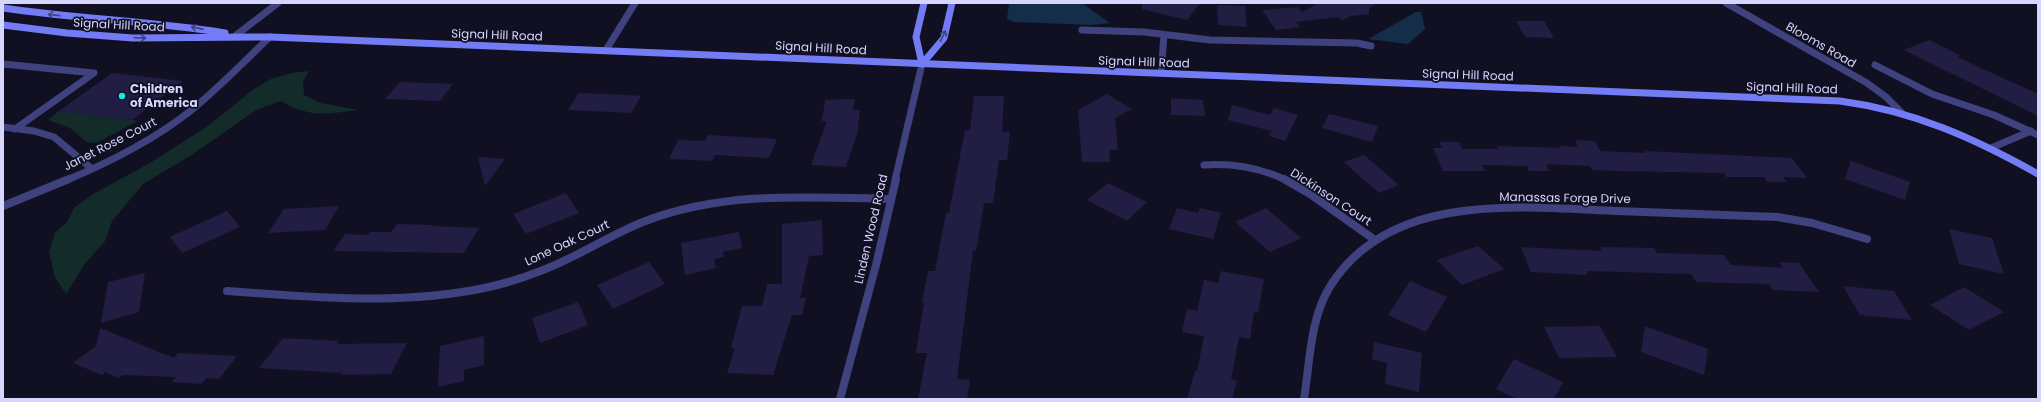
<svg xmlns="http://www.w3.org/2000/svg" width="2041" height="402" font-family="Poppins,sans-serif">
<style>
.green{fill:#132c29}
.water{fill:#142d49}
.building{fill:#221d42}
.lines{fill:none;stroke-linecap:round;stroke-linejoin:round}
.service{stroke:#3f427e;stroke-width:7}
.minor-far1{stroke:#3f427e;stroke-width:7}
.minor{stroke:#3f427e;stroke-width:8}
.secondary{stroke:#737cf4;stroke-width:7}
.oneway{stroke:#3d4181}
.poi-dot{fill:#12e9eb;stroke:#111023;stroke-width:1.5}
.labels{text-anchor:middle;stroke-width:3.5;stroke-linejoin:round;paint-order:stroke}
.street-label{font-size:12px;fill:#d6d5fc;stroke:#111023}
.poi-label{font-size:12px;font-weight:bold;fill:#d6d5fc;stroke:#111023;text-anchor:start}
</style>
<rect width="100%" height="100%" fill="#111023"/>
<g class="green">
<path d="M 309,71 L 303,82 L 304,95 L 321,103 L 358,110 C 326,114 310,118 281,101 L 256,110 L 193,154 L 143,184 L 112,221 L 105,241 L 84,265 L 66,294 L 55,277 L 49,252 L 55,233 L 67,222 L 74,208 L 93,194 L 150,163 L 208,126 L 254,89 L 271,79 L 292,73 Z"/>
<path d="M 59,111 L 132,120 L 138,121 L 96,143 L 87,142 L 70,128 L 48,120 Z"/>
</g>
<g class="water">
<path d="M 1009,3 L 1082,3 L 1110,23 L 1091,25 L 1014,22 L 1007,19 Z"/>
<path d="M 1416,12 L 1421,12 L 1425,29 L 1408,44 L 1368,39 Z"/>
</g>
<g class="building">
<path d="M 1142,3 L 1200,3 L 1187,20 L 1142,9 Z"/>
<path d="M 1311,3 L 1378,3 L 1369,8 L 1369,14 L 1351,16 L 1342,20 L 1337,17 L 1296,22 L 1300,27 L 1276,30 L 1262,10 L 1298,7 L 1302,12 L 1315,5 Z"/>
<path d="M 1217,5 L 1245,6 L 1247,27 L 1218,25 Z"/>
<path d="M 1516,21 L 1544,21 L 1554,38 L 1525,37 Z"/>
<path d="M 1929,40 L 1961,56 L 1957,57 L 2038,94 L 2038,116 L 1904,50 Z"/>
<path d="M 112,73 L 183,81 L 132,120 L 59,111 Z"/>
<path d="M 400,82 L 453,84 L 440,101 L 385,99 Z"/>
<path d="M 579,93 L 627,95 L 641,96 L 631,113 L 568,110 Z"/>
<path d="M 1107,94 L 1132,109 L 1115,118 L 1118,150 L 1109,150 L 1110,162 L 1082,162 L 1078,110 Z"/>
<path d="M 974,96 L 1004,96 L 1002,132 L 1010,132 L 1007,160 L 999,160 L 993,203 L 984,203 L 976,251 L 973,251 L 957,379 L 970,380 L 967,399 L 918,399 L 927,353 L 916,353 L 924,302 L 922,302 L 928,271 L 935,271 L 946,213 L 949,213 L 965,130 L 970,130 Z"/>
<path d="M 1171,98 L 1203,100 L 1205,116 L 1171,115 Z"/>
<path d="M 855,99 L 853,110 L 860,110 L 857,134 L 846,167 L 811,165 L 827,121 L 822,121 L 825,100 Z"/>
<path d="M 1232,105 L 1270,115 L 1274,108 L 1298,115 L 1285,141 L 1269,136 L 1272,131 L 1228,120 Z"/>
<path d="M 1329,114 L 1378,126 L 1372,142 L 1322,128 Z"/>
<path d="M 708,135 L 777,139 L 769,158 L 715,155 L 712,161 L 669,159 L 678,140 L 705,141 Z"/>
<path d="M 1575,140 L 1595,141 L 1600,151 L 1646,153 L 1645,151 L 1792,158 L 1807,178 L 1783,177 L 1787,182 L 1767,182 L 1764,177 L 1726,177 L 1724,173 L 1619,171 L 1592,170 L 1590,166 L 1546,164 L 1549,171 L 1529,171 L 1527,166 L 1482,165 L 1485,171 L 1443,171 L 1433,148 L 1442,148 L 1439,142 L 1459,142 L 1462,149 L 1498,149 L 1497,146 L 1560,148 L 1558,146 L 1578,147 Z"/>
<path d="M 1364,155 L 1399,185 L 1379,193 L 1344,162 Z"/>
<path d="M 478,157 L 505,159 L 485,186 Z"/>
<path d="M 1851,161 L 1910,182 L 1905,200 L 1845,179 Z"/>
<path d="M 1108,183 L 1147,202 L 1127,221 L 1087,200 Z"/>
<path d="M 566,193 L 579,213 L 526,234 L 513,214 Z"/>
<path d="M 339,206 L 325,230 L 268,233 L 284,209 Z"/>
<path d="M 1177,208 L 1198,213 L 1200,208 L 1221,213 L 1213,239 L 1169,229 Z"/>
<path d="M 1266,208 L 1301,238 L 1270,252 L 1235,222 Z"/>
<path d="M 227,211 L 240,227 L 182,253 L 170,237 Z"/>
<path d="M 822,220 L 823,255 L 809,256 L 800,298 L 806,298 L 802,315 L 792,315 L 773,375 L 727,373 L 735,348 L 731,348 L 742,306 L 762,306 L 767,284 L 782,284 L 782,224 Z"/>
<path d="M 397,224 L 433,225 L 432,226 L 479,228 L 464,253 L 333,251 L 345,234 L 367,235 L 370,232 L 391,232 Z"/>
<path d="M 1949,229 L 1992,238 L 2004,274 L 1959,264 Z"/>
<path d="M 739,232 L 742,248 L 723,252 L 724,257 L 714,259 L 716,268 L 685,275 L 681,243 Z"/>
<path d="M 1478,246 L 1504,269 L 1462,285 L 1437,260 Z"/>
<path d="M 1521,247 L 1602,251 L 1600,247 L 1654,248 L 1657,253 L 1724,255 L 1731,265 L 1783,268 L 1779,262 L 1799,263 L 1819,292 L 1773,290 L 1769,284 L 1696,282 L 1691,274 L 1586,271 L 1588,275 L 1531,272 Z"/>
<path d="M 649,262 L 665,284 L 613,309 L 597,285 Z"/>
<path d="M 1221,271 L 1264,279 L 1258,313 L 1254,312 L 1250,339 L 1239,337 L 1231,380 L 1237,381 L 1232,399 L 1187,399 L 1195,371 L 1197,371 L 1204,336 L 1182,332 L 1187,309 L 1197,311 L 1204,280 L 1218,283 Z"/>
<path d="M 145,273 L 139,312 L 101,323 L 108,282 Z"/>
<path d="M 1410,281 L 1447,297 L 1426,332 L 1388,315 Z"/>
<path d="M 1843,286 L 1894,291 L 1912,320 L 1860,315 Z"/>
<path d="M 1964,287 L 2004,312 L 1969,330 L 1930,305 Z"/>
<path d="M 578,302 L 588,325 L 540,343 L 532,318 Z"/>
<path d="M 1595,326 L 1600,326 L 1617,357 L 1559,358 L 1544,327 Z"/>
<path d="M 1645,326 L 1708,349 L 1704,375 L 1641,352 Z"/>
<path d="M 100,328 L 174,358 L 178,353 L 237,356 L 219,379 L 206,378 L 201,384 L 172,382 L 176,377 L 123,375 L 118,378 L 105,372 L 102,375 L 73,363 L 96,346 Z"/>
<path d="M 484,336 L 484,365 L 464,370 L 464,381 L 438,387 L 440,346 Z"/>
<path d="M 283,338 L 339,341 L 337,344 L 407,343 L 391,374 L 341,375 L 342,373 L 259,368 Z"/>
<path d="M 1374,342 L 1422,353 L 1419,392 L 1385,384 L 1387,363 L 1372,359 Z"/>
<path d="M 1514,359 L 1563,382 L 1554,399 L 1517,399 L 1496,389 Z"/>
</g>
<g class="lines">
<g class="service">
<path d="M 1082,30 L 1144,32 L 1210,40 L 1357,43 L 1371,46"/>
<path d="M 235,36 L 278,3"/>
<path d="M 606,50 L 635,3"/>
<path d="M 3,64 L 94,73 L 15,129"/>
<path d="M 1161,73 L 1164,35"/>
<path d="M 3,127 L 34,131 L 54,137 L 91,168"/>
</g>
<g class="minor-far1">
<path d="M 1726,3 L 1867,83 L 1886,97 L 1901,112"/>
<path d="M 1875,65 L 1932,94 L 1994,115 L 2038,135"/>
<path d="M 1991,148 L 2031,131"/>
<path d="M 1204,165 C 1233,163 1260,168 1286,180"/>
<path d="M 67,180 C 110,162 152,141 189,112 C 218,89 243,62 270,37"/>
<path d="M 895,180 L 922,64"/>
</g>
<g class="minor">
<path d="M 1284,179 L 1310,194 L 1375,240"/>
<path d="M 3,206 L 69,179"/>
<path d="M 227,291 C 314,297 403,306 489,287 C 519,280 549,269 576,255 C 598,244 620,231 643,222 C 722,191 807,197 890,199"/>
<path d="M 840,399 L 876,265 L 896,179"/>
<path d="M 1304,399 C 1310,362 1310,317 1331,285 C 1391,191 1521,207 1617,211 C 1670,213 1724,215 1777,217 L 1812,223 L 1867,239"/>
</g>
<g class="secondary">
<path d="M 3,8 C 77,19 151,21 225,33"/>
<path d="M 3,25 L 67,33 L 133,38 L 270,37 L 1840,101 C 1914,111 1974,138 2038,174"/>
<path d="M 922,64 L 944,38 L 952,3"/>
<path d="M 922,64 L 916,37 L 924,3"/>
</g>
</g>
<defs><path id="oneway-shaft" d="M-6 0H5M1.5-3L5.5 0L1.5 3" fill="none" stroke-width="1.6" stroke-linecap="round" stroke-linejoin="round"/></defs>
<g class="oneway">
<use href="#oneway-shaft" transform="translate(54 15) rotate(-173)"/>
<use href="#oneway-shaft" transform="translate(197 28) rotate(-169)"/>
<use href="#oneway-shaft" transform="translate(943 36) rotate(-64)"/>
<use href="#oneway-shaft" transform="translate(140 38) rotate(2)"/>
</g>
<circle class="poi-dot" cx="122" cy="96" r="4"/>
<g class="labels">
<g class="street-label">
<text transform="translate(119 25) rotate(3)" y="4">Signal Hill Road</text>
<text transform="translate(497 35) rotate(2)" y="4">Signal Hill Road</text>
<text transform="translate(1821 45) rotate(30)" y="4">Blooms Road</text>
<text transform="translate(821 48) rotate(3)" y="4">Signal Hill Road</text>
<text transform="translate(1144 62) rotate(2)" y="4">Signal Hill Road</text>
<text transform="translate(1468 75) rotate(2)" y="4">Signal Hill Road</text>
<text transform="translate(1792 88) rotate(2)" y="4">Signal Hill Road</text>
<text transform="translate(110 144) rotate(-27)" y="4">Janet Rose Court</text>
<text transform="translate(1331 197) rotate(33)" y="4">Dickinson Court</text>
<text transform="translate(1565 198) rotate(1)" y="4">Manassas Forge Drive</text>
<text transform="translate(871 229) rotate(-77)" y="4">Linden Wood Road</text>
<text transform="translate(567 243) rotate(-25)" y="4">Lone Oak Court</text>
</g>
<g class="poi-label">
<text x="130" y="93">Children<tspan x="130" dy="14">of America</tspan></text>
</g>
</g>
<rect width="2041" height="402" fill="none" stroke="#d6d5fc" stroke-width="8"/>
</svg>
